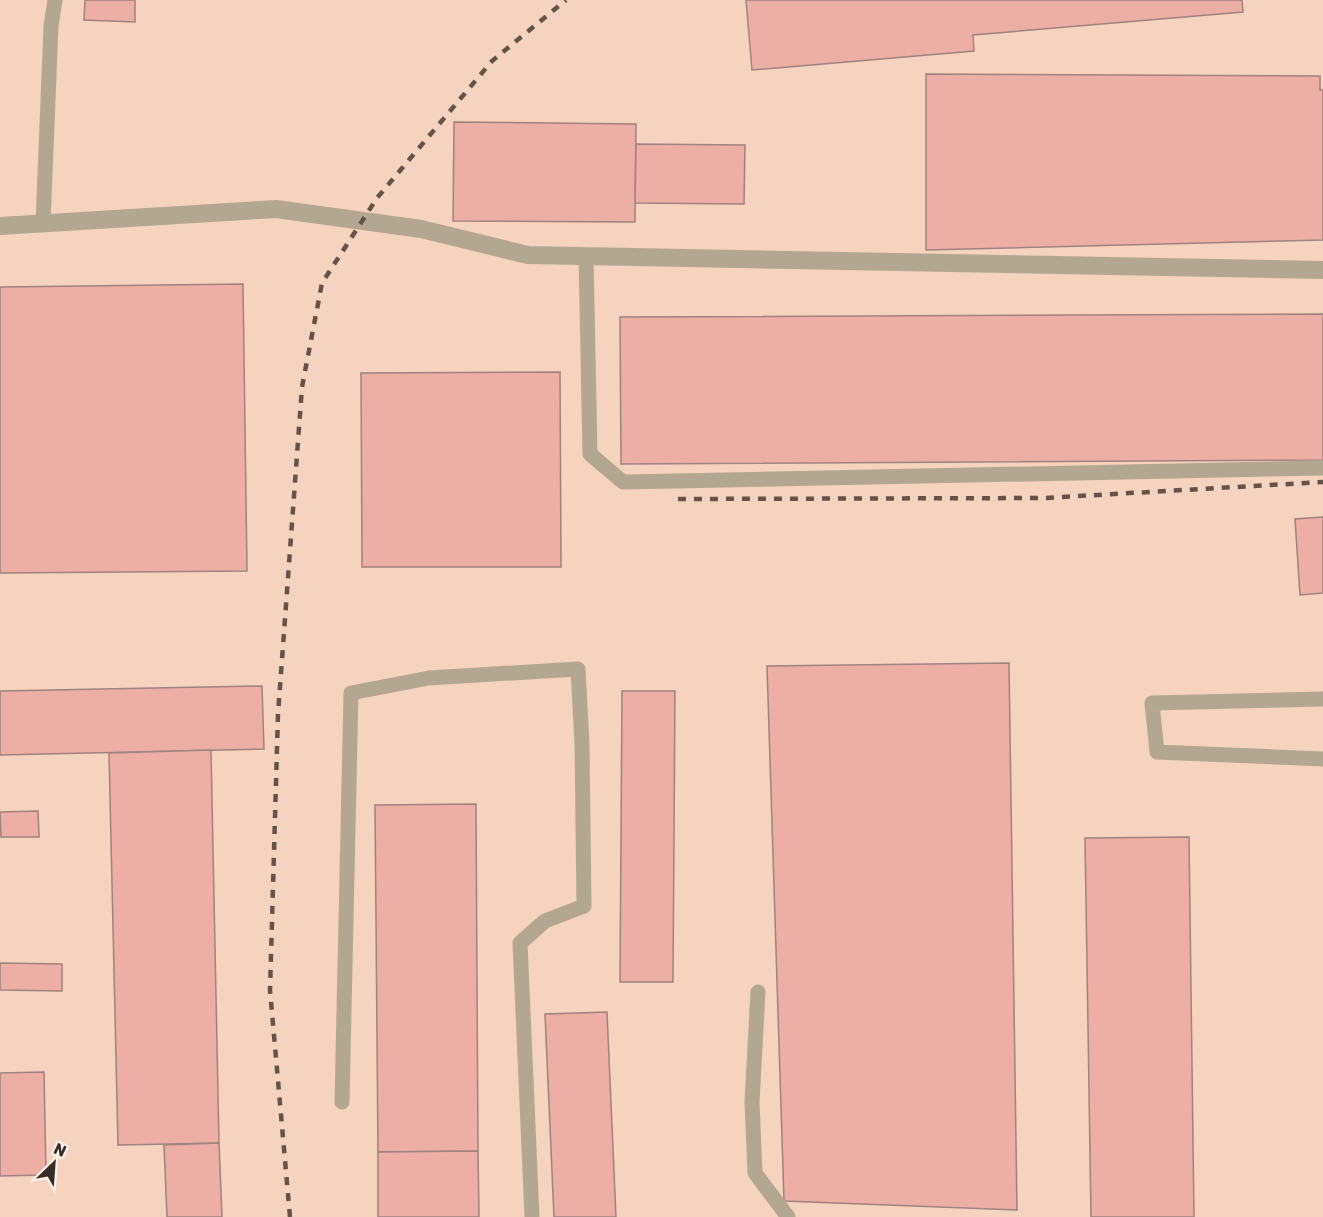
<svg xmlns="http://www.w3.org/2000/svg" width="1323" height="1217" font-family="Rubik,sans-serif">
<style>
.built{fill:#f5d3be}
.building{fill:#edaea6;stroke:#a0827e;stroke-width:1.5}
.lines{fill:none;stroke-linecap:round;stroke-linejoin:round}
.service{stroke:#b4a791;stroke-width:15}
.minor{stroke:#b4a791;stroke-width:18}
.rail{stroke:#62534b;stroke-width:4.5;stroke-dasharray:8 8;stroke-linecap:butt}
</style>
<rect width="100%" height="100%" fill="#fce0cf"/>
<rect class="built" x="0" y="0" width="1323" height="1217"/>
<g class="building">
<path d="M 85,0 L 135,0 L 135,22 L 84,20 Z"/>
<path d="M 746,0 L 1242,0 L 1243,12 L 973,35 L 974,51 L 752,70 Z"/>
<path d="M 926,74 L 1320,76 L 1320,90 L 1323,90 L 1323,240 L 926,250 Z"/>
<path d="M 454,122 L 636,124 L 635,222 L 453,221 Z"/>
<path d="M 636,144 L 745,145 L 744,204 L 635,203 Z"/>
<path d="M 243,284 L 247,571 L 0,573 L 0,287 Z"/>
<path d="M 1323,314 L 1323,460 L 621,464 L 620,317 Z"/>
<path d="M 560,372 L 561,567 L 362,567 L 361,373 Z"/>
<path d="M 1323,517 L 1323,593 L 1300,595 L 1295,519 Z"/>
<path d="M 1009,663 L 1017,1210 L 784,1201 L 767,666 Z"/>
<path d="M 262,686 L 264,749 L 0,755 L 0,691 Z"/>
<path d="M 622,691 L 675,691 L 673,982 L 620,982 Z"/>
<path d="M 211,750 L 219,1143 L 118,1145 L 109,753 Z"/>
<path d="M 476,804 L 478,1151 L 378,1152 L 375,805 Z"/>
<path d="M 38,811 L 39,837 L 1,837 L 0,812 Z"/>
<path d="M 1189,837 L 1194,1217 L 1091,1217 L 1085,838 Z"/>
<path d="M 0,963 L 62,964 L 62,991 L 0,990 Z"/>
<path d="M 607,1012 L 616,1217 L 554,1217 L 545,1014 Z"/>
<path d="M 44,1072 L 46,1175 L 0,1176 L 0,1073 Z"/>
<path d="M 219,1143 L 222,1217 L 167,1217 L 164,1145 Z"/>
<path d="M 478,1151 L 479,1217 L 378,1217 L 378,1152 Z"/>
</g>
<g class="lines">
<g class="service">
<path d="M 43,224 L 51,26 L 55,0"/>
<path d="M 586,256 L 590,454 L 623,482 L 1323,468"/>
<path d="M 1323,699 L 1152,703 L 1157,752 L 1323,759"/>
<path d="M 758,992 L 752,1102 L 755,1173 L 788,1217"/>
<path d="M 342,1102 L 351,693 L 429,678 L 578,669 L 582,744 L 584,906 L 545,921 L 520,943 L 532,1217"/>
</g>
<path class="minor" d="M 0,226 L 276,209 L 421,229 L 528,255 L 1323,270"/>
<g class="rail">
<path d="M 678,499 L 1044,498 L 1323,482"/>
<path d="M 290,1217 L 270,990 L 278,714 L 302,387 L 322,283 L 377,198 L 492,61 L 566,0"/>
</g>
</g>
<g transform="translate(54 1163) rotate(25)" stroke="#fcf1ea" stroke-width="4.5" paint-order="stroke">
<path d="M0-4.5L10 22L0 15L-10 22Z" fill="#362b25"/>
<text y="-9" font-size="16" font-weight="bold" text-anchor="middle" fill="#362b25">N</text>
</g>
</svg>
